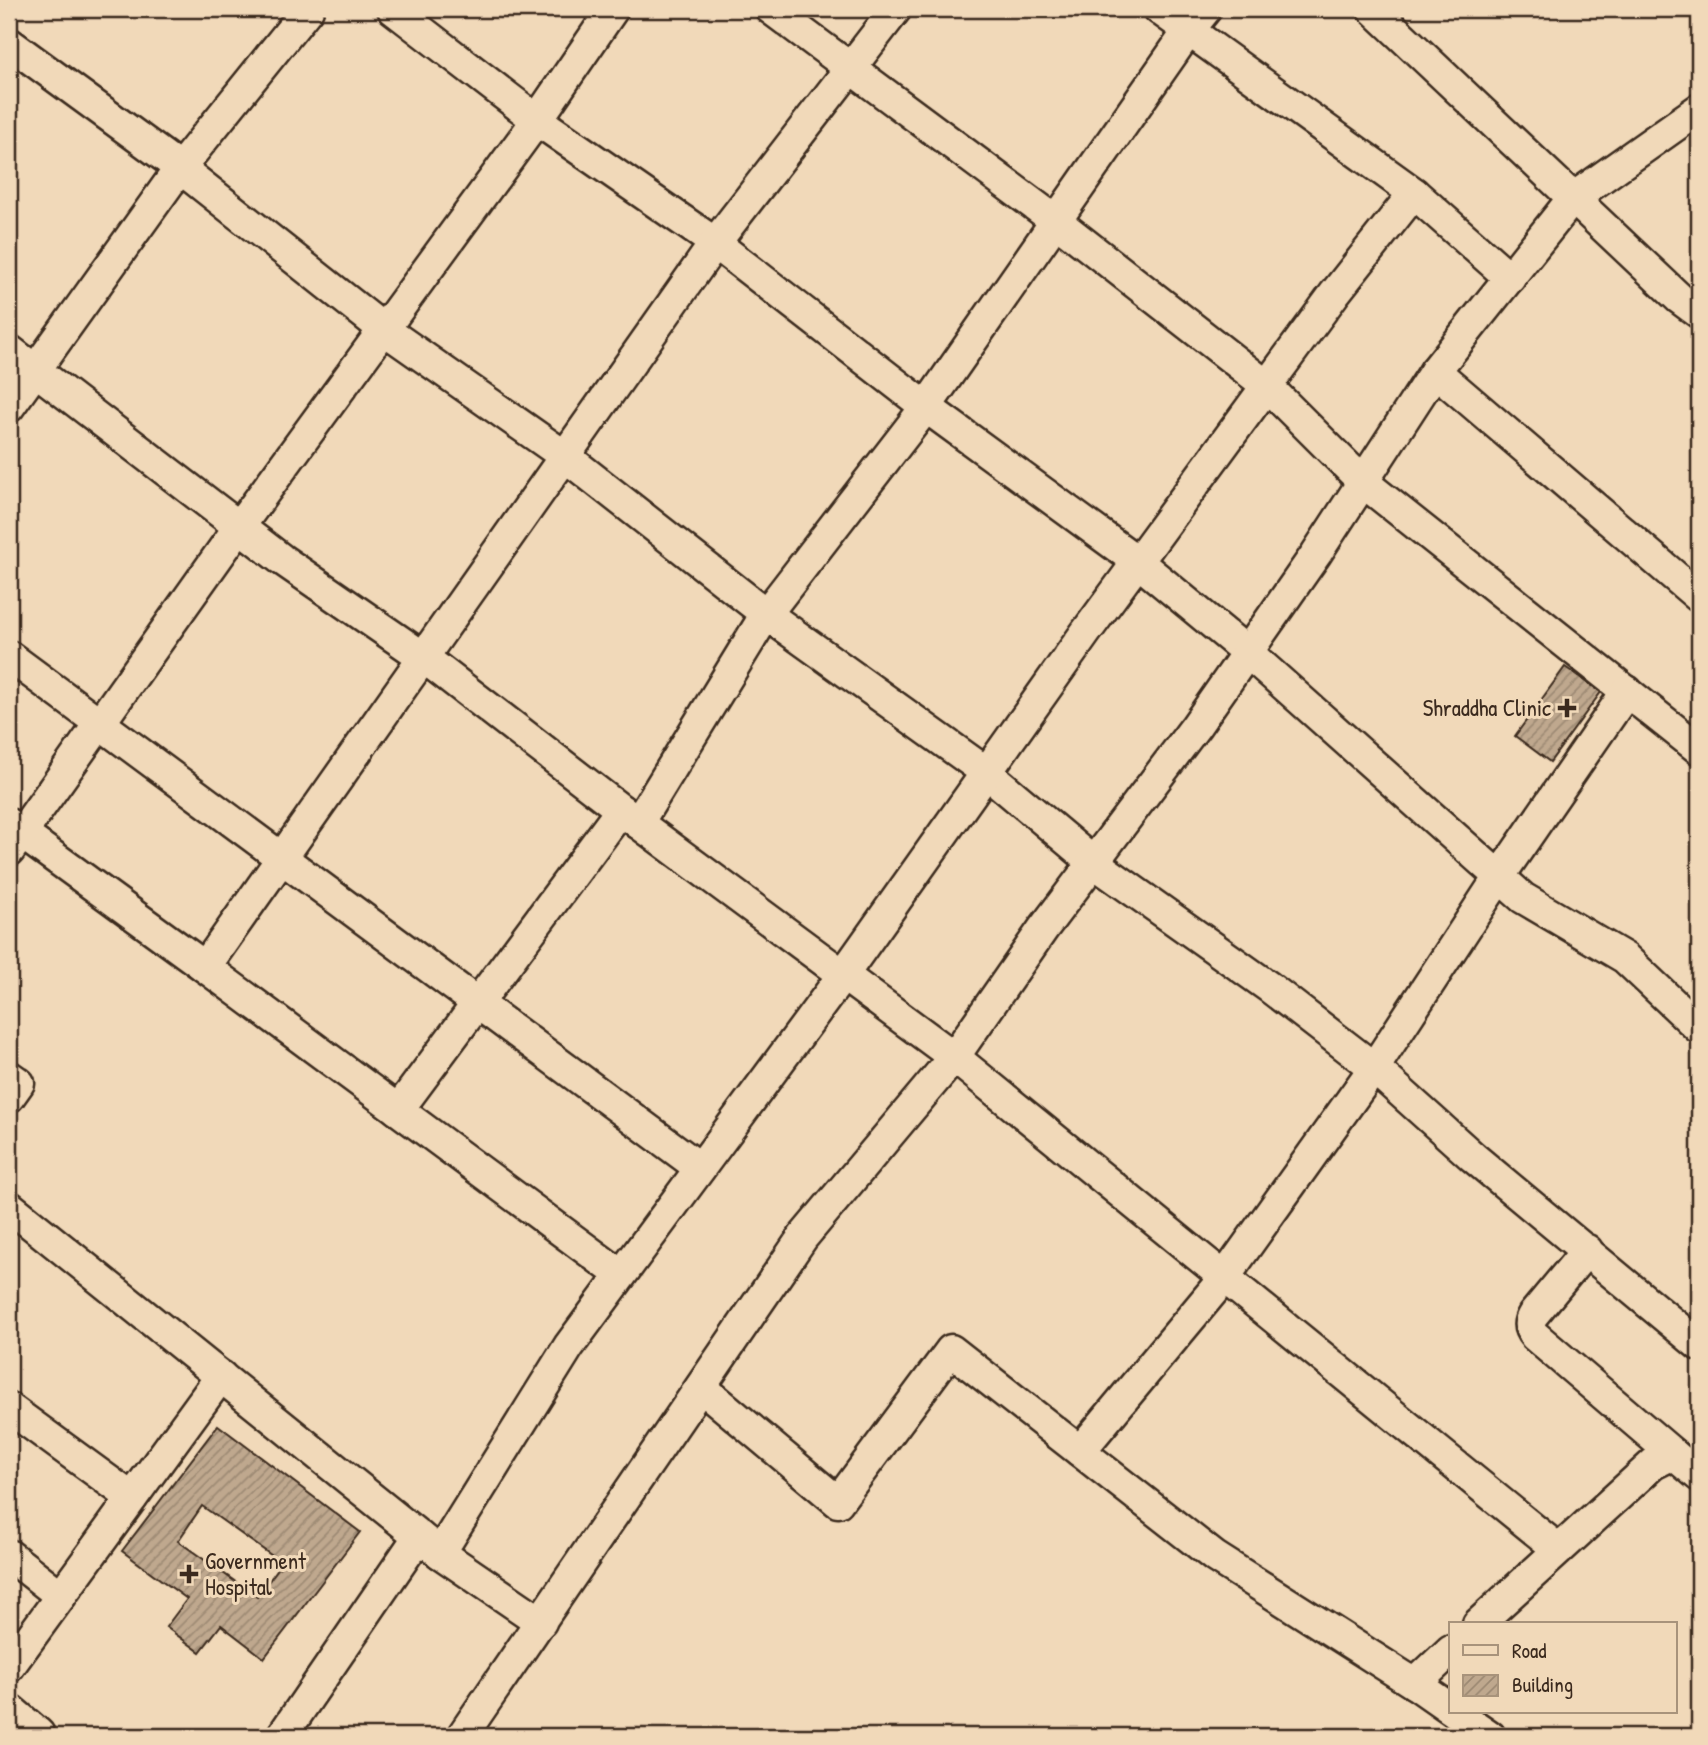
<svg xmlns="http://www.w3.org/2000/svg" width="1708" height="1745" font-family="'Patrick Hand',sans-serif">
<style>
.building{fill:url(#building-hatch);stroke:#3b2a1e;stroke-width:2;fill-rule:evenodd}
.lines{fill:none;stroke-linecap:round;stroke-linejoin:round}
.minor-casing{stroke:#3b2a1e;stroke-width:35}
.tertiary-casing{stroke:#3b2a1e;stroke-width:42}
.minor{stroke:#f1d9b9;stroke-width:30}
.tertiary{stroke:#f1d9b9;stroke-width:37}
.poi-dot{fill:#3b2a1e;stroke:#f1d9b9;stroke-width:2.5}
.labels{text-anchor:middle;stroke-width:6;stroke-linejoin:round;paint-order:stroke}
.poi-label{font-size:23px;fill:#3b2a1e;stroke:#f1d9b9;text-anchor:end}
</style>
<defs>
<pattern id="building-hatch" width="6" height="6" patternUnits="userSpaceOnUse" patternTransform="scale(1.75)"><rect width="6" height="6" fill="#bfa88e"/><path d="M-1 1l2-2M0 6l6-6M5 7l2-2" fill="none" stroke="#9c8973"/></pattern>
</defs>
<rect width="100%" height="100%" fill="#f1d9b9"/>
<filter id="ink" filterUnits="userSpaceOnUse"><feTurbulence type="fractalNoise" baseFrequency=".0143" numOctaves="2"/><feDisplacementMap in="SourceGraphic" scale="14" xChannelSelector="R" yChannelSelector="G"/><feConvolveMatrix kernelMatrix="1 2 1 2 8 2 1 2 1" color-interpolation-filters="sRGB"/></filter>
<g filter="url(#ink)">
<g class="building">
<path d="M 1565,667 L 1601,692 L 1550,762 L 1515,736 Z"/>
<path d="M 218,1425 L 360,1532 L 264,1658 L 221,1625 L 200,1652 L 166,1627 L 187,1599 L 122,1551 ZM 202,1506 L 282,1563 L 257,1597 L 178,1541 Z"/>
</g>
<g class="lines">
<g class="minor-casing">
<g id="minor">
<path d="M 393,9 L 537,120 L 715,243 L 926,407 L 1138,562 L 1247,652 L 1523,898 L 1625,958 L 1699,1028"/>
<path d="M 771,9 L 1056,221 L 1267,386 L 1363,482 L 1699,749"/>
<path d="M 1159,9 L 1414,193"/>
<path d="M 1373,9 L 1680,299 L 1699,313"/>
<path d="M 9,43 L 180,168 L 382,328 L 566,457 L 766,614 L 986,772 L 1093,862 L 1269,987 L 1374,1068 L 1473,1157 L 1699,1345"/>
<path d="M 1699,109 L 1573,198 L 1435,371 L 1699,597"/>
<path d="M 9,350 L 281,559 L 423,657 L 638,823 L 954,1057 L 1558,1549"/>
<path d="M 9,407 L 180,168 L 308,9"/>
<path d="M 9,656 L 700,1168"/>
<path d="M 638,823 L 766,614 L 926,407 L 1189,30 L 1206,9"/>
<path d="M 9,824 L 205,967 L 715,243 L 896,9"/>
<path d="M 9,851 L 239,527 L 537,120 L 613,9"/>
<path d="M 205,967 L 621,1275"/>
<path d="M 9,1076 L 19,1083 L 9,1097"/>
<path d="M 398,1110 L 621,810"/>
<path d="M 9,1206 L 440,1553 L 569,1346 L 843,975 L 1086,632 L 1335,293 L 1414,193 L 1510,278"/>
<path d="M 1587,1250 L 1533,1315 C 1528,1323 1528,1328 1535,1336 L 1673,1454"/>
<path d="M 701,1387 L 838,1502 L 951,1350 L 1215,1557 L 1415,1684 L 1451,1650"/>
<path d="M 9,1408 L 132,1498"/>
<path d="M 1080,1451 L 1224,1278 L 1374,1068 L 1499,877 L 1627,691"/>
<path d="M 440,1553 L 541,1622"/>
<path d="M 9,1555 L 61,1596"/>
<path d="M 1478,1624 L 1653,1464 L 1673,1454 L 1699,1476"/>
<path d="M 9,1667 L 221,1376"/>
<path d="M 1408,1679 L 1451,1709"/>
<path d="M 1455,1712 L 1490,1736"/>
<path d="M 282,1736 L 419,1536"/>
<path d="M 462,1736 L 803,1237 L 954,1057 L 1043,929 L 1196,726 L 1316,554 L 1435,371"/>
</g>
</g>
<g class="tertiary-casing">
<path id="tertiary" d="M 9,1713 L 36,1736"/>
</g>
<use href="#minor" class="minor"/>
<use href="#tertiary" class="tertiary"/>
</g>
</g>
<g class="poi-dot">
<path d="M1563.5 697.5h7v7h7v7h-7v7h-7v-7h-7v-7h7z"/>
<path d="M185.5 1563.5h7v7h7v7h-7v7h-7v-7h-7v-7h7z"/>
</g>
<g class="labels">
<g class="poi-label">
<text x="1551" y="716">Shraddha Clinic</text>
<text x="205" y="1569" text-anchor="start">Government<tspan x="205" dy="26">Hospital</tspan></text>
</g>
</g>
<rect width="1708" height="1745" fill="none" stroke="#f1d9b9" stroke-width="35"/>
<rect x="18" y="18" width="1673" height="1710" fill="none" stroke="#3b2a1e" stroke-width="2.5" filter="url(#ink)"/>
<rect x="1449" y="1622" width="228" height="91" fill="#f1d9b9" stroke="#a8937b" stroke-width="2"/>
<rect x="1463" y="1645" width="35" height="10" fill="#f1d9b9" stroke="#a8937b" stroke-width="2"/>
<text x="1512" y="1658" font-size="21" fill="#3b2a1e">Road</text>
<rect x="1463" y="1675" width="35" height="21" fill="url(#building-hatch)" stroke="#a8937b" stroke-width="2"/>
<text x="1512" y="1692" font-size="21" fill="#3b2a1e">Building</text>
</svg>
